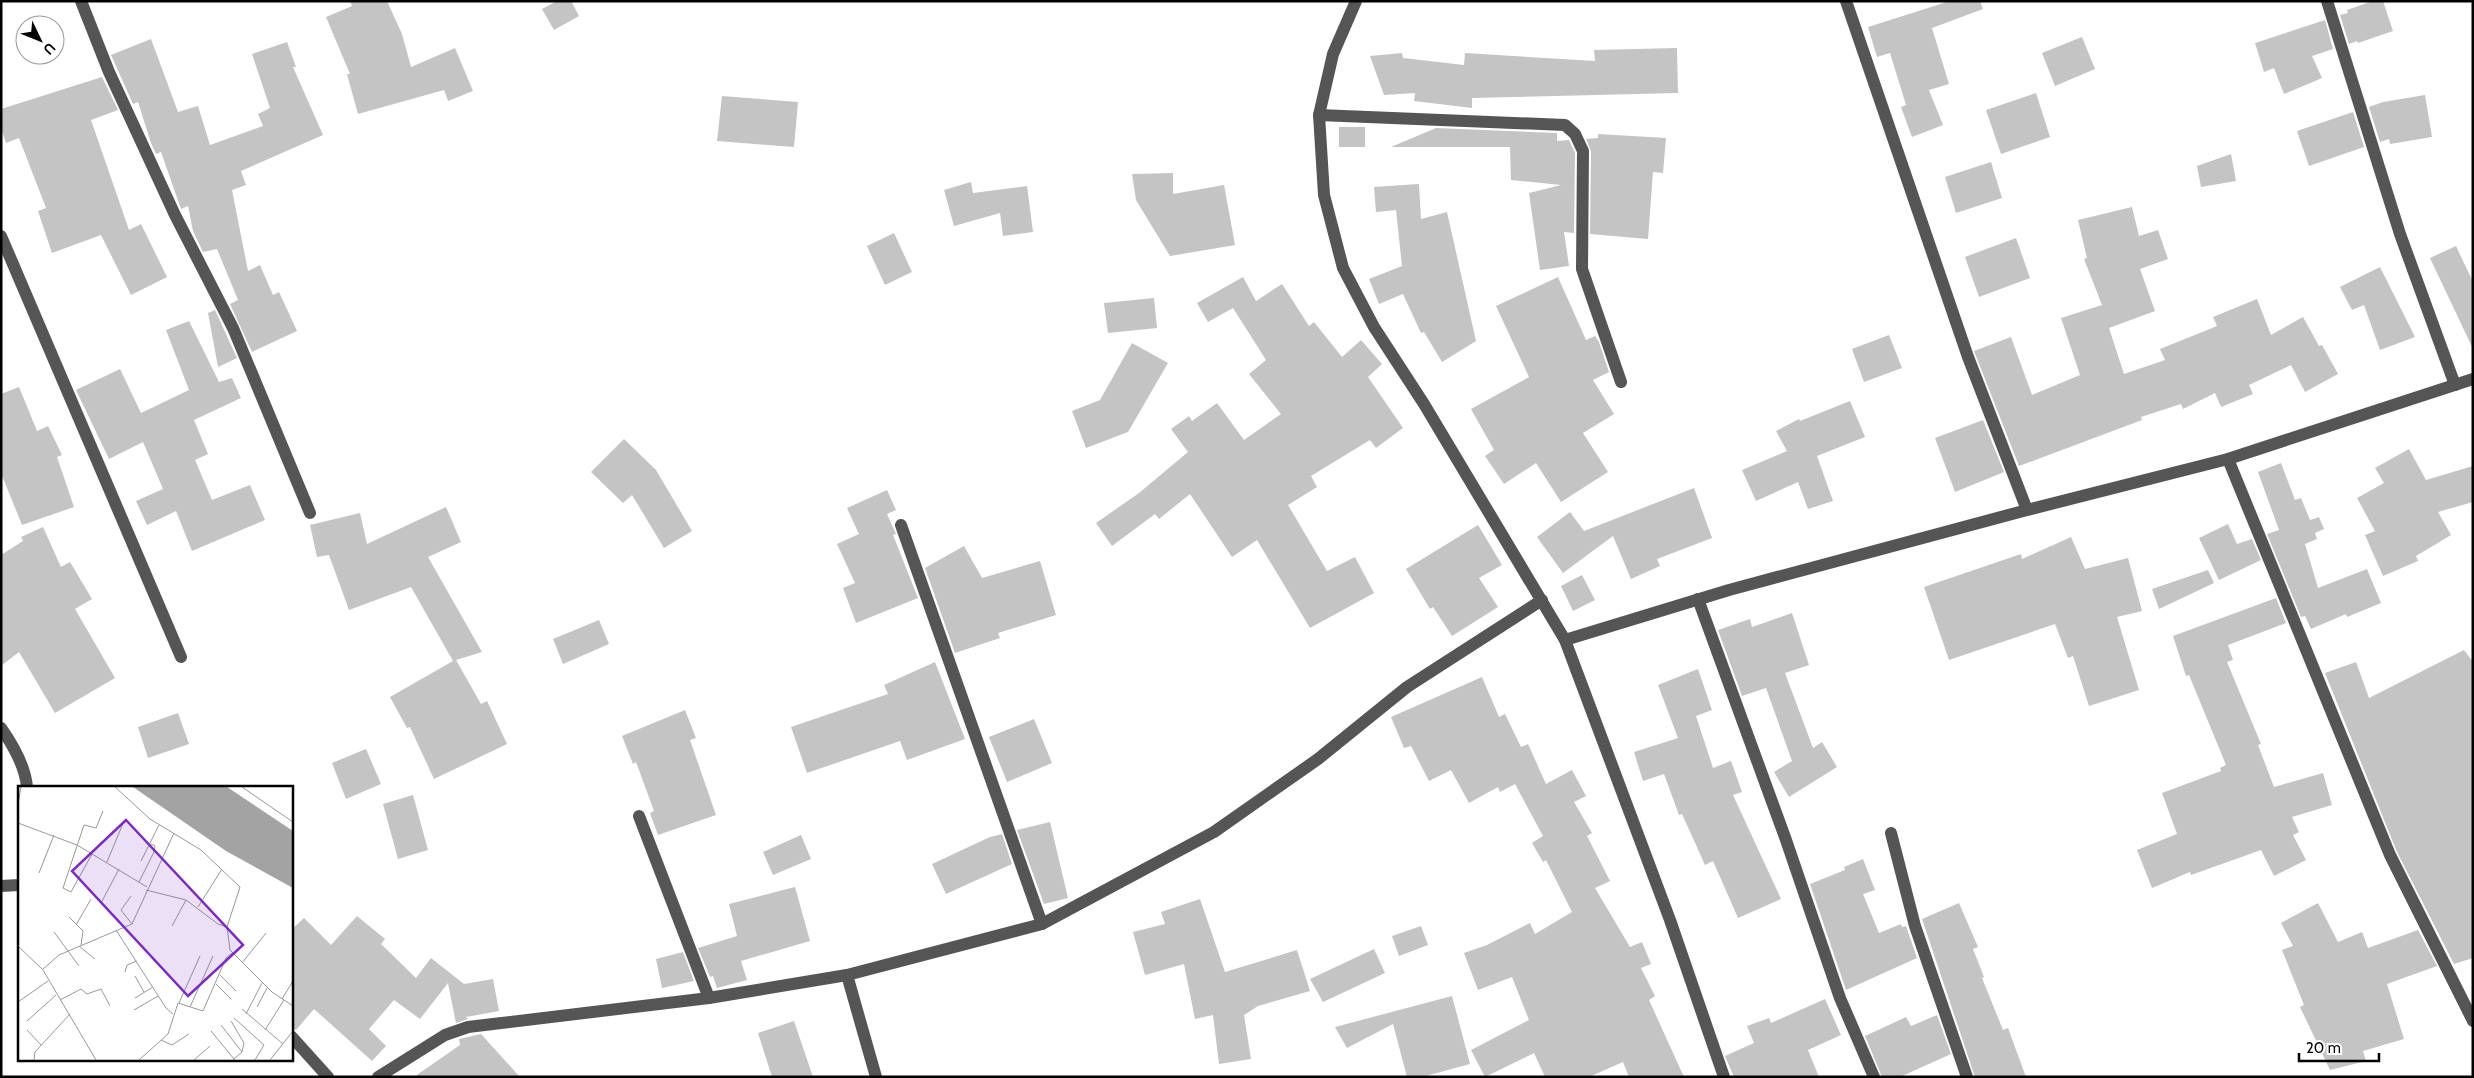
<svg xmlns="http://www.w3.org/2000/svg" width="2474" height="1078" font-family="Cabin,sans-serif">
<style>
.building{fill:#c4c4c4}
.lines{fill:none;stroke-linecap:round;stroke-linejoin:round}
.minor{stroke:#555;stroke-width:12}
.inset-road{fill:none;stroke:#999;stroke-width:1}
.view{fill:#7b2cbf;fill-opacity:0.15;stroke:#7b2cbf;stroke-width:2.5}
.inset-edge{fill:none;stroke:#000;stroke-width:2.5}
</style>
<rect width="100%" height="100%" fill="#fff"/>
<g class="building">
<path d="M 350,1 L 387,1 L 402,34 L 411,67 L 455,48 L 473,91 L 448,101 L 444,90 L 358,114 L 347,74 L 350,74 L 326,17 L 352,6 Z"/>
<path d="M 557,1 L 571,1 L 579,16 L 554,30 L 542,9 Z"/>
<path d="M 1950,1 L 1980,1 L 1983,9 L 1932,28 L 1949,84 L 1929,90 L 1943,125 L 1912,137 L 1901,107 L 1906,105 L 1890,53 L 1877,57 L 1868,27 Z"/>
<path d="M 2373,1 L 2383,1 L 2393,31 L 2358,43 L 2357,41 L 2349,44 L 2340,15 L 2348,13 L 2347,10 Z"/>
<path d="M 2325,20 L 2333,49 L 2312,56 L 2322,78 L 2284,94 L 2274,68 L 2264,72 L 2255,43 Z"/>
<path d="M 2082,37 L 2095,69 L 2055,86 L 2042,53 Z"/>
<path d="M 151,39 L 178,112 L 198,106 L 210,145 L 263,126 L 258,114 L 270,108 L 252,54 L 287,42 L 296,67 L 293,67 L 323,135 L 241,171 L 246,185 L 232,190 L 248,271 L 260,265 L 273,295 L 279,292 L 297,331 L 252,352 L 230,304 L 238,300 L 217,249 L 203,252 L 193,231 L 188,206 L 181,209 L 161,152 L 156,154 L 151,143 L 138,102 L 133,104 L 111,55 Z"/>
<path d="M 1677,48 L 1678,93 L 1472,98 L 1472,108 L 1414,101 L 1415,93 L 1384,95 L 1370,56 L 1402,53 L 1403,58 L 1464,65 L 1465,53 L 1595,61 L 1594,50 Z"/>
<path d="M 102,77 L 118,110 L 91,120 L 129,230 L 141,224 L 167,277 L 131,295 L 101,235 L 52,253 L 38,211 L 46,208 L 19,138 L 6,143 L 1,128 L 1,109 Z"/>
<path d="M 2036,93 L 2050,137 L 2001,154 L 1986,110 Z"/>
<path d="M 2425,95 L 2432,137 L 2390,144 L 2389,139 L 2380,142 L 2369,107 L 2383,102 Z"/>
<path d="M 722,96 L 798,102 L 794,147 L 717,141 Z"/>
<path d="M 2353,112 L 2364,147 L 2309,166 L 2297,131 Z"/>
<rect x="1339" y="127" width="26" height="20"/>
<path d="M 1436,128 L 1557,133 L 1557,141 L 1569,140 L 1575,153 L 1574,233 L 1564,232 L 1569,266 L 1540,270 L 1529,193 L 1561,185 L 1511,180 L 1510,147 L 1391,147 Z"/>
<path d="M 1598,134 L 1666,138 L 1663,173 L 1653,172 L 1648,239 L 1590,234 L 1591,151 L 1586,139 L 1598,138 Z"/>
<path d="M 2231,154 L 2236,181 L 2201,187 L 2197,166 Z"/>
<path d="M 1991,162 L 2002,198 L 1956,213 L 1945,177 Z"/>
<path d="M 1173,173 L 1173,194 L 1224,185 L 1235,245 L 1170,256 L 1136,200 L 1132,174 Z"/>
<path d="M 971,182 L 973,193 L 1027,186 L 1033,232 L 1003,236 L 1000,213 L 954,226 L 944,190 Z"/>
<path d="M 1419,184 L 1421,219 L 1447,212 L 1476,341 L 1442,362 L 1424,332 L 1421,333 L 1403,294 L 1379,304 L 1369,279 L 1402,266 L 1396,210 L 1376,212 L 1374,187 Z"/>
<path d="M 2132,207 L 2139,236 L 2158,230 L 2168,259 L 2140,269 L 2155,311 L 2109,328 L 2124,374 L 2165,360 L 2160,349 L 2217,326 L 2213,317 L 2257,299 L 2271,335 L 2303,317 L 2319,346 L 2322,345 L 2338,374 L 2305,392 L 2291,365 L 2249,385 L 2253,394 L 2221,407 L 2215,393 L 2183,409 L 2181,404 L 2141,417 L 2142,420 L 2019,466 L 1974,351 L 2011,337 L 2032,395 L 2080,375 L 2061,318 L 2102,305 L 2084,259 L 2087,258 L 2078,220 Z"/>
<path d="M 894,233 L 912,272 L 885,285 L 867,246 Z"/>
<path d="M 2016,238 L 2030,278 L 1979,297 L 1965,257 Z"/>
<path d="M 2456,246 L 2473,282 L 2473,349 L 2430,258 Z"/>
<path d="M 2380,267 L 2415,337 L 2380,350 L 2364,305 L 2352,310 L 2340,287 Z"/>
<path d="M 1243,277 L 1256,301 L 1282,284 L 1309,326 L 1314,322 L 1342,357 L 1361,340 L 1382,364 L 1368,377 L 1403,428 L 1376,448 L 1370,440 L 1311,476 L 1317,487 L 1288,505 L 1327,571 L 1355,557 L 1374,593 L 1310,628 L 1257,540 L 1232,557 L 1190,494 L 1159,519 L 1155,514 L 1112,546 L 1096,523 L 1139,493 L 1188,452 L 1171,429 L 1189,416 L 1192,421 L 1217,403 L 1244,440 L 1281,414 L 1249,374 L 1266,360 L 1233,308 L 1208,322 L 1197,303 Z"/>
<path d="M 1558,277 L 1586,340 L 1595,336 L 1599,342 L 1609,372 L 1593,380 L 1614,414 L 1583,433 L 1608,472 L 1561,502 L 1536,463 L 1504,484 L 1485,456 L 1494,450 L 1471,409 L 1529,377 L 1496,306 Z"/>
<path d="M 1154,298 L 1157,328 L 1108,333 L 1104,303 Z"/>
<path d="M 215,310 L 237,358 L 218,367 L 208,313 Z"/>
<path d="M 189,321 L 219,382 L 232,378 L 241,398 L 194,420 L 208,454 L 195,460 L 212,500 L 250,485 L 265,520 L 192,551 L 176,511 L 147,525 L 136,501 L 163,489 L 143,442 L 109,459 L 76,390 L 120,369 L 141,413 L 189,390 L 166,330 Z"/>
<path d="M 1889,335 L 1902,368 L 1864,382 L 1852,349 Z"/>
<path d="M 1132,343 L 1168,363 L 1128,432 L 1086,448 L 1072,411 L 1100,400 Z"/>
<path d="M 19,387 L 37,431 L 48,426 L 62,455 L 57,457 L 74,507 L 22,525 L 1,473 L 1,394 Z"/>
<path d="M 1850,401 L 1865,437 L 1817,456 L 1833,501 L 1808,509 L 1798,482 L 1756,501 L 1742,470 L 1787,451 L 1776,431 L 1799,419 L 1800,421 Z"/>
<path d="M 1983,420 L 2004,472 L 1955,492 L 1935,438 Z"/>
<path d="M 624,439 L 656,470 L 692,531 L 664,548 L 632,495 L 623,503 L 591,472 Z"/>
<path d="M 2409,449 L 2426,480 L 2473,466 L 2473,502 L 2438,512 L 2451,535 L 2416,556 L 2418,561 L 2383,576 L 2365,535 L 2375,531 L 2357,498 L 2384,483 L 2375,468 Z"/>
<path d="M 2281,463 L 2295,500 L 2301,498 L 2310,520 L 2319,517 L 2324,529 L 2315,533 L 2317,539 L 2305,544 L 2318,588 L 2367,569 L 2381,603 L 2347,617 L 2346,614 L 2311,629 L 2305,616 L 2301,617 L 2267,534 L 2279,530 L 2258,472 Z"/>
<path d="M 1694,488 L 1712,538 L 1657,559 L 1660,566 L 1631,579 L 1613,536 L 1563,573 L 1537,537 L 1570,512 L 1584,531 Z"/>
<path d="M 887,490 L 896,510 L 887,514 L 896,534 L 893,535 L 918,598 L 856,623 L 843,588 L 855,583 L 837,544 L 859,534 L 847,508 Z"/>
<path d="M 446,507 L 461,542 L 428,557 L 482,652 L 456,660 L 481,704 L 487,701 L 507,744 L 434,779 L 410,727 L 407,728 L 390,697 L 453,661 L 411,587 L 349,610 L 329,555 L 317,557 L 310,525 L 360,513 L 367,544 Z"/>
<path d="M 2228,524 L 2237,544 L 2252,539 L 2261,560 L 2219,580 L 2199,538 Z"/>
<path d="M 1478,525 L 1502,565 L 1479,578 L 1498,607 L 1452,636 L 1433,607 L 1430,609 L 1406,569 Z"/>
<path d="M 43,527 L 61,567 L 70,562 L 92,599 L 75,609 L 115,678 L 55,713 L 19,652 L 1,666 L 1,555 L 23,541 L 21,537 Z"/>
<path d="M 2071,537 L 2085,569 L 2128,558 L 2142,611 L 2117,617 L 2139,690 L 2089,706 L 2073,656 L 2068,658 L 2055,624 L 1949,660 L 1924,587 L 2021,554 L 2022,559 Z"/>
<path d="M 964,546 L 982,578 L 1040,561 L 1056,615 L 998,633 L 1000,638 L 955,653 L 925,568 Z"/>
<path d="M 2208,570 L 2214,583 L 2159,609 L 2152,589 Z"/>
<path d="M 1582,575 L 1595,600 L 1573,611 L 1561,586 Z"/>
<path d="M 2276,598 L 2286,623 L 2228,645 L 2233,660 L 2227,662 L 2261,744 L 2258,745 L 2274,787 L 2323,773 L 2332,805 L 2292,817 L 2299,832 L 2293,835 L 2306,860 L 2274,876 L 2261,850 L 2191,875 L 2190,872 L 2152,888 L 2137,850 L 2177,834 L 2162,793 L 2221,771 L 2220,768 L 2226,765 L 2189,675 L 2186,676 L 2173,636 Z"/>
<path d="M 1792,613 L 1809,665 L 1785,673 L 1813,748 L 1822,742 L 1837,767 L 1789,797 L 1774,772 L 1792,761 L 1766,688 L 1742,696 L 1718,630 L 1750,619 L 1752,627 Z"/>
<path d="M 599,620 L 609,644 L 563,664 L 553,639 Z"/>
<path d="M 2464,650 L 2473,662 L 2473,958 L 2454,964 L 2397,852 L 2325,673 L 2356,662 L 2369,698 Z"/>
<path d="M 935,662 L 965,739 L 907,760 L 900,741 L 807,773 L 791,727 L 888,694 L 884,685 Z"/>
<path d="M 1698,669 L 1712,710 L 1696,716 L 1713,768 L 1731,761 L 1742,792 L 1733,795 L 1781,899 L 1738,918 L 1713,861 L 1705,865 L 1682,814 L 1679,815 L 1664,774 L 1643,781 L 1634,752 L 1678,738 L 1658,685 Z"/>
<path d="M 1482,677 L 1499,717 L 1505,714 L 1521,747 L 1528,744 L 1546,784 L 1572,770 L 1586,796 L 1574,802 L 1592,833 L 1587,836 L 1610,881 L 1595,888 L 1630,947 L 1642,942 L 1651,964 L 1641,968 L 1655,996 L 1649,1000 L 1684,1077 L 1629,1077 L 1623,1062 L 1589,1077 L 1545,1077 L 1534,1053 L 1485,1077 L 1471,1050 L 1529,1020 L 1512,977 L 1478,990 L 1464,953 L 1487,945 L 1530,923 L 1535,934 L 1572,912 L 1546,860 L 1543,862 L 1532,843 L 1543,836 L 1515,784 L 1500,792 L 1498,787 L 1469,803 L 1451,770 L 1429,781 L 1411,746 L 1404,748 L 1391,717 Z"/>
<path d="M 685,710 L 696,738 L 690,740 L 716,815 L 658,835 L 650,813 L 654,811 L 636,762 L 633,764 L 622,736 Z"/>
<path d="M 178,713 L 189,744 L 148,758 L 138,727 Z"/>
<path d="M 1034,719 L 1052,763 L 1007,782 L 989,737 Z"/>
<path d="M 366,749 L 381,784 L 346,799 L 332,763 Z"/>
<path d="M 413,795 L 428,850 L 398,859 L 383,804 Z"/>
<path d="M 1050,822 L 1068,898 L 1044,904 L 1017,830 Z"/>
<path d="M 1002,834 L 1012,864 L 946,894 L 932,864 L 990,837 Z"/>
<path d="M 801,835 L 811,859 L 773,875 L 763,852 Z"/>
<path d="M 1863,859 L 1875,890 L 1863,894 L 1879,933 L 1901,924 L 1902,927 L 1906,926 L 1917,958 L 1846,990 L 1810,884 L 1845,870 L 1844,867 Z"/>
<path d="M 795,887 L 810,941 L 741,961 L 747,980 L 717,988 L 713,976 L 710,977 L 698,948 L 737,936 L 729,904 Z"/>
<path d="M 1200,899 L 1225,972 L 1297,950 L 1310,991 L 1258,1006 L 1244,1015 L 1251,1059 L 1219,1064 L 1213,1015 L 1195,1019 L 1184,964 L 1145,975 L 1133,932 L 1165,924 L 1161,912 Z"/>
<path d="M 1959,903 L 1978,947 L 1973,949 L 1984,977 L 1982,978 L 2003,1030 L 2008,1028 L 2026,1077 L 1975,1077 L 1922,919 Z"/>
<path d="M 2318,903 L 2338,942 L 2362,932 L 2368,948 L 2418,930 L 2437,966 L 2387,984 L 2404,1039 L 2363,1051 L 2366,1061 L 2330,1070 L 2300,1007 L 2304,1005 L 2282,950 L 2293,946 L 2281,923 Z"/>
<path d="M 357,916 L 385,939 L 381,944 L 416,978 L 431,958 L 464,984 L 493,979 L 499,1011 L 466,1017 L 468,1019 L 456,1023 L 448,983 L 420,1019 L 394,1000 L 369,1029 L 386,1046 L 372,1061 L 314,1009 L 296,1030 L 291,1028 L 291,930 L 304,918 L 331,945 Z"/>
<path d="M 1421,926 L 1428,945 L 1399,956 L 1392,936 Z"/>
<path d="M 1374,949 L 1385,973 L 1323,1002 L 1310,979 Z"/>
<path d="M 683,952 L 694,981 L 662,988 L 656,959 Z"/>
<path d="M 1452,996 L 1470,1064 L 1422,1077 L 1407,1077 L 1393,1024 L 1347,1048 L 1335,1027 Z"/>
<path d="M 1825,999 L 1841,1035 L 1808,1050 L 1819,1077 L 1734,1077 L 1725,1056 L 1754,1043 L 1747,1026 L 1769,1018 L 1771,1023 Z"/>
<path d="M 1937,1015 L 1951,1054 L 1900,1077 L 1882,1077 L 1865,1036 L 1906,1017 L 1911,1026 Z"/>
<path d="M 794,1021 L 813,1077 L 772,1077 L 758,1033 Z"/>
<path d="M 481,1034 L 520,1077 L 414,1077 L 460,1045 L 459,1039 Z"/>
</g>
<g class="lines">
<g class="minor">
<path d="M 81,1 L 109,72 L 175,215 L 233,328 L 310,513"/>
<path d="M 1356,1 L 1333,54 L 1319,115 L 1324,195 L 1343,268 L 1374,327 L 1424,404 L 1565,640 L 1670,920 L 1724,1077"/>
<path d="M 1846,1 L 1968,357 L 2027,510"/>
<path d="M 2327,1 L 2400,234 L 2455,385"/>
<path d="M 1319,115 L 1565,125 L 1575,134 L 1583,151 L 1582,269 L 1621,382"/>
<path d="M 1,236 L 181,657"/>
<path d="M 2228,459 L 2390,855 L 2473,1021"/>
<path d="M 901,525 L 1042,924"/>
<path d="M 1698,599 L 1786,840 L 1840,998 L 1874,1077"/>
<path d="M 1565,640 L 1729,590 L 2027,510 L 2228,459 L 2473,379"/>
<path d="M 1,728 C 13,745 25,765 27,787"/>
<path d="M 639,816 L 709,998"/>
<path d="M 1891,833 L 1915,926 L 1967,1077"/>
<path d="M 1,886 L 19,885"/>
<path d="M 847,975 L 876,1077"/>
<path d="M 291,1036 L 328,1077"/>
<path d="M 378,1077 L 445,1035 L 468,1027 L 709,998 L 847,975 L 1042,924 L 1214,832 L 1318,759 L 1407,687 L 1542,600"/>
</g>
</g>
<g transform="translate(18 786)">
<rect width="275" height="275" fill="#fff"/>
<path d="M 115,1 L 209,1 L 275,45 L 275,102 L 208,65 Z" fill="#a3a3a3"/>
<path class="inset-road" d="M 97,1 L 132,33 L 183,64 L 222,101 L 209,141 L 212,164 L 254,206 L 275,220M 224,1 L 275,36M 0,18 L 3,1M 0,37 L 59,59 L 129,101M 74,68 L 53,106 L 45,102 L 66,39 L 78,42 L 85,25M 123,75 L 141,39M 89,76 L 106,35M 21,87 L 36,49M 121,96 L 136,66 L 137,60 L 133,58M 128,104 L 168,114 L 200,138 L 209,141M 113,110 L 103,124 L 114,138M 83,117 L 101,83M 180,121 L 204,83M 51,131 L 65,145 L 63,159M 58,139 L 73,113M 154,140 L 168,114M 98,144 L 148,222 L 155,228M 36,146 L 61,180M 0,160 L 25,184 L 78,274M 61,160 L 77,173M 224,177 L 248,147M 24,184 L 41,169 L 114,138 L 156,47M 107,186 L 109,179 L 119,175M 202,189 L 218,205M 117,190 L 126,206M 198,198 L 213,213M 117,212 L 135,201M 264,213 L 275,195M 42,214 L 63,203 L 69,208 L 83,203 L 92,220M 0,216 L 30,195M 161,217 L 182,170M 172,221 L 195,170M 239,221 L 249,202M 224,223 L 265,258M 116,224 L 140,210M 228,228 L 244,197M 216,232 L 246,259 L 237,274M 9,235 L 38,209M 213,235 L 226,257 L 224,266 L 215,274M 203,239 L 224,266M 9,244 L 23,259M 247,244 L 266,214M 193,245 L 216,273M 143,254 L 154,259 L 171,248M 16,274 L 17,266 L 52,228M 121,274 L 150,248 L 160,217 L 185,225 L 208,172 L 214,167M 176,274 L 192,260M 252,274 L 275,245"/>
<path class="view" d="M 108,34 L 225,159 L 170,210 L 54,85 Z"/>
<rect width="275" height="275" class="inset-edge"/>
</g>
<rect width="2474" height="1078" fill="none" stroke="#000000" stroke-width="5"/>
<g transform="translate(40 40) rotate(133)"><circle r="24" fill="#ffffff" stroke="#999999"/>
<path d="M0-4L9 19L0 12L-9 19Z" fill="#000000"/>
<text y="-8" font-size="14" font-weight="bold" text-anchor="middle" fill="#000000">U</text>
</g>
<path d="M2299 1053v8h80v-8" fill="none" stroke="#000000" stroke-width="2.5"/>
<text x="2306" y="1053" font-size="15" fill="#000000" stroke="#ffffff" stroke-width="4" paint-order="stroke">20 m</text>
</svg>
